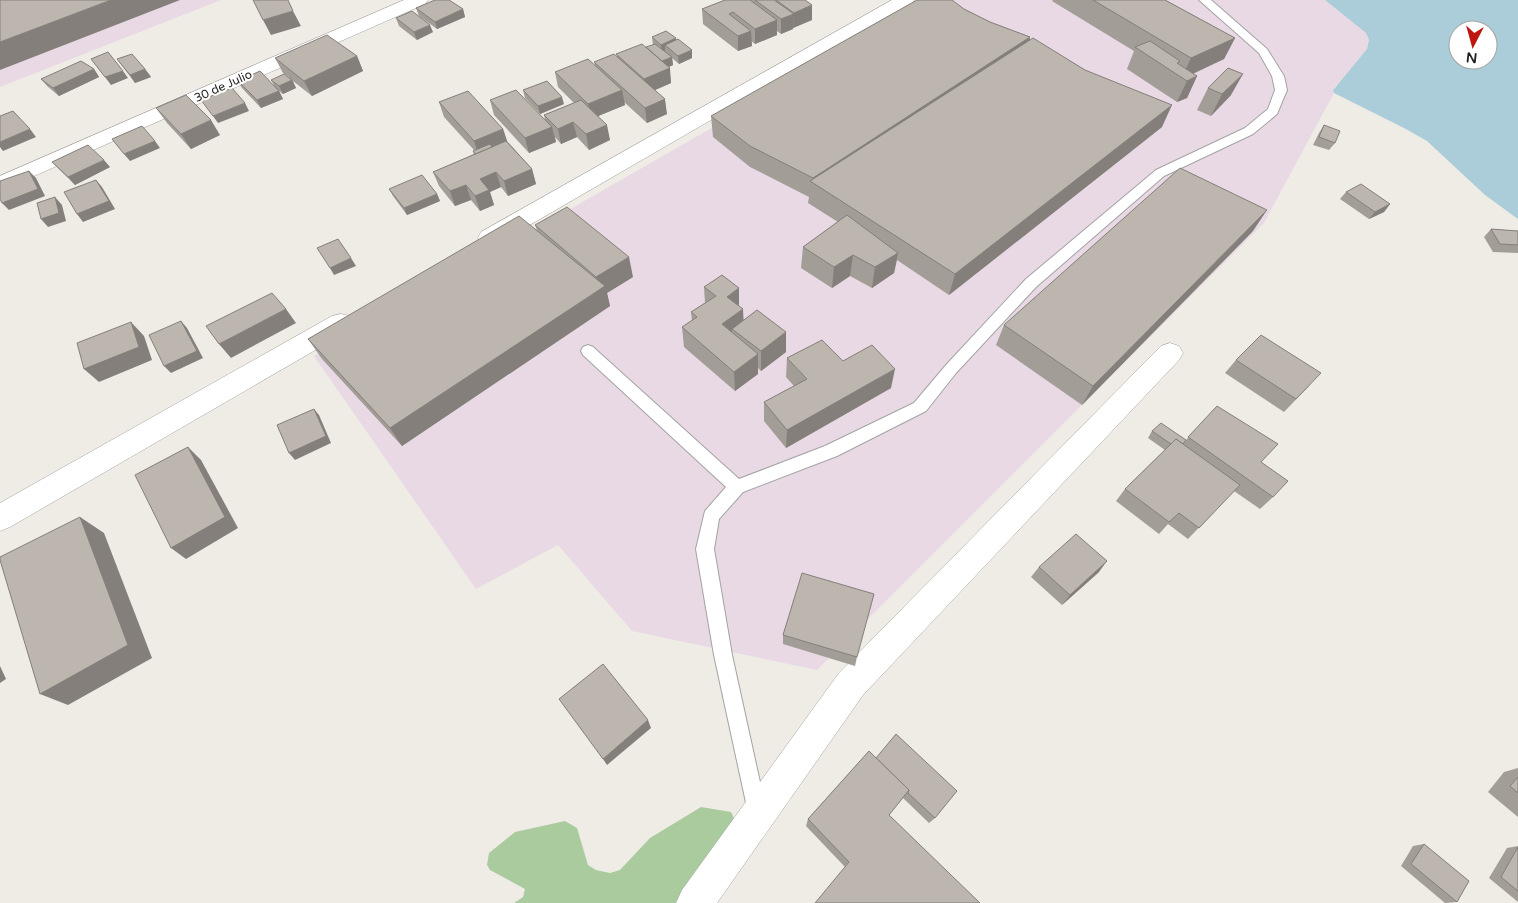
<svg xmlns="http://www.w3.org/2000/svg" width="1518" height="903" font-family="'Varela Round',sans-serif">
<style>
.industrial{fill:#e8d9e4}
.forest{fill:#aacb9e}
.water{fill:#aacdd9;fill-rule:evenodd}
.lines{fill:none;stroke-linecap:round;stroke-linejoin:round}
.service-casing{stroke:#a3a3a3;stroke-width:2}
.minor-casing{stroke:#a3a3a3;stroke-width:1}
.service{fill:#fff;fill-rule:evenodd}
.minor{fill:#fff;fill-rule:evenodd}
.wall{fill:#a29d96}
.shaded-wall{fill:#847f7a}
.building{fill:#bcb6af;stroke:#847f7a}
.labels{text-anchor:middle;stroke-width:4;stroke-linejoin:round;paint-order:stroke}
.far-street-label{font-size:12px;fill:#1f1f1f;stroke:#fff}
</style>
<rect width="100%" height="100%" fill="#efece6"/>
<g class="industrial">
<path d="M 0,0 L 221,0 L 0,87 Z"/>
<path d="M 935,0 L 1325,0 L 1366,33 L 1369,40 L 1367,49 L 1333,89 L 1334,93 L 1264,223 L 817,670 L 632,631 L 558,545 L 476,589 L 314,356 Z"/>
</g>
<path class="forest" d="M 701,807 L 731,812 L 737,825 L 679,903 L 514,903 L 523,897 L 525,889 L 490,870 L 487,865 L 489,853 L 515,832 L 565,821 L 577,828 L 588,865 L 596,870 L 610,873 L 620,870 L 650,838 Z"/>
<path class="water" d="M 1325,0 L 1518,0 L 1518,219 L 1485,195 L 1427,141 L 1404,128 L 1334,93 L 1333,90 L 1367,49 L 1369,40 L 1366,33 ZM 1458,30 L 1488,30 L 1488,60 L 1458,60 Z"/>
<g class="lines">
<g class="service-casing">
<path id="service" d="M 1199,0 L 1211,0 L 1267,49 L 1284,76 L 1287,90 L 1277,114 L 1253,134 L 1164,176 L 1036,287 L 956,373 L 926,411 L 837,456 L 743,492 L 719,519 L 714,549 L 732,655 L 767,814 L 764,821 L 757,824 L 750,821 L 714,655 L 696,549 L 705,511 L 726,487 L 583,355 L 581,351 L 583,347 L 588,345 L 593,347 L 739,479 L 825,446 L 914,403 L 946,365 L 1026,279 L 1156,170 L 1245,128 L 1268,109 L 1275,90 L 1272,76 L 1259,53 Z"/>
</g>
<g class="minor-casing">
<g id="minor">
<path d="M 404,0 L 428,0 L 425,4 L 0,191 L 0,176 Z"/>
<path d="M 892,0 L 914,0 L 911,4 L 497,244 L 489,246 L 481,244 L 478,238 L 481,232 Z"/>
<path d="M 341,314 L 350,316 L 353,323 L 350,330 L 10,527 L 0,531 L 0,503 L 332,316 Z"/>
<path d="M 1170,343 L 1179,346 L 1183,353 L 1179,360 L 863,695 L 717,903 L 676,903 L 682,890 L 839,673 L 1161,346 Z"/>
</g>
</g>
<use href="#service" class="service"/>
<use href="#minor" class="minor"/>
</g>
<g class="wall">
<path d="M 725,0 L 805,0 L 812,20 L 793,28 L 793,29 L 781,34 L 777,31 L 777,35 L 755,44 L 751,41 L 752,46 L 738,51 L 703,24 L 702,9 Z"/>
<path d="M 1053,0 L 1165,0 L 1235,38 L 1224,59 L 1193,74 L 1197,76 L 1187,98 L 1177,102 L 1127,69 L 1134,51 L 1052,1 Z"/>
<path d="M 416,8 L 463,9 L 465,17 L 437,29 L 419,16 Z"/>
<path d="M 964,9 L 990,22 L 1030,37 L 1030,40 L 1162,127 L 949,295 L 897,260 L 894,273 L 872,288 L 850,276 L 832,288 L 801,268 L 803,247 L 838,222 L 808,203 L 809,197 L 750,167 L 713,137 L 711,116 Z"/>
<path d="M 396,18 L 433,32 L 417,40 L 399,26 Z"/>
<path d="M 652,37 L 676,40 L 692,50 L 692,58 L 679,64 L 672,58 L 673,65 L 669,67 L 671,83 L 655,90 L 667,114 L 647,123 L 624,102 L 625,105 L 598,116 L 610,140 L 589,150 L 577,137 L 561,144 L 555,137 L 556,142 L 529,153 L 494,115 L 490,100 L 545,120 L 544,115 L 574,103 L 558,87 L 555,72 L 595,65 L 594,62 L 617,56 L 616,54 L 646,47 L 653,45 Z"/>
<path d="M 357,56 L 363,71 L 312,96 L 293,81 L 296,88 L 283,94 L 279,91 L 283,99 L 261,108 L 242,88 L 238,81 L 274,85 L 271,80 L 289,77 L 283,73 L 275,58 Z"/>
<path d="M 117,59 L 145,69 L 151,77 L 135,83 Z"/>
<path d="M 94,69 L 99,77 L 59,96 L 47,86 L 41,79 Z"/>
<path d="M 1208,88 L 1231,95 L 1211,116 L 1197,110 Z"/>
<path d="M 523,90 L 564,104 L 540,114 L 525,98 Z"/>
<path d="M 439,102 L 503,129 L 507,141 L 532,169 L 536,184 L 508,196 L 501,187 L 490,192 L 494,205 L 480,211 L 471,200 L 455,206 L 439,186 L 433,172 L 474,154 L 473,151 L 474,150 L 444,117 Z"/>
<path d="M 156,108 L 220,135 L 191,149 L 167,123 Z"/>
<path d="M 1324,125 L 1335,143 L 1329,150 L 1313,145 L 1319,133 Z"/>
<path d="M 52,162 L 110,167 L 75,185 Z"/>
<path d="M 389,189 L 437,194 L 440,201 L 407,215 L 393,196 Z"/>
<path d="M 1346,192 L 1390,204 L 1384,212 L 1369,219 L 1340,199 Z"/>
<path d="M 535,225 L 633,277 L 607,293 L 610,306 L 402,446 L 322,359 L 308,339 L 537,230 Z"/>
<path d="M 1491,229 L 1518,231 L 1518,253 L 1493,252 L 1484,237 Z"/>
<path d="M 1253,231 L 1082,405 L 996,345 L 1004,325 Z"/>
<path d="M 704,287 L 739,288 L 739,306 L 743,309 L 743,320 L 786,332 L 786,352 L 761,371 L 758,368 L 758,374 L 735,391 L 684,347 L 682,327 L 692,321 L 691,312 L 705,303 Z"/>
<path d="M 787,358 L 843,361 L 891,388 L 786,448 L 764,421 L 764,402 L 794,386 L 786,377 Z"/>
<path d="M 1236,360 L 1309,386 L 1284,412 L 1225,373 Z"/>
<path d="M 1217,406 L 1261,462 L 1273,497 L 1260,509 L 1234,491 L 1188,539 L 1168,524 L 1159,534 L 1116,501 L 1125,489 L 1165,450 L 1148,438 L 1152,431 L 1186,440 Z"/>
<path d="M 1039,567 L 1099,572 L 1062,605 L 1031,577 Z"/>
<path d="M 783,635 L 857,657 L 855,666 L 783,644 Z"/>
<path d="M 869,751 L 935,818 L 929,823 L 903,798 L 845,867 L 806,826 L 808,819 Z"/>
<path d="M 1518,768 L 1518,817 L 1488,792 L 1504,772 Z"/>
<path d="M 1424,844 L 1457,902 L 1445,903 L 1401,866 L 1413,846 Z"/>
<path d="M 1518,846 L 1518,902 L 1489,878 L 1507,848 Z"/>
</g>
<g class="shaded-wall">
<path d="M 111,0 L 180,0 L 0,70 L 0,42 Z"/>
<path d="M 812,5 L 812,20 L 793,28 L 794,13 Z"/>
<path d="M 463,9 L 465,17 L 437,29 L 435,22 Z"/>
<path d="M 293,11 L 301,26 L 271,35 L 263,20 Z"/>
<path d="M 794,14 L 793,29 L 781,34 L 781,19 Z"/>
<path d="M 777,20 L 777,35 L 755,44 L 755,29 Z"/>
<path d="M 430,25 L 433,32 L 417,40 L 414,32 Z"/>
<path d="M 751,31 L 752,46 L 738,51 L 738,36 Z"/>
<path d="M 1030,37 L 1024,59 L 813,183 L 813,178 Z"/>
<path d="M 676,38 L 677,46 L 665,45 L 665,51 L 662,52 L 661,45 Z"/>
<path d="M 1235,38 L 1224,59 L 1183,78 L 1182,77 L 1191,58 Z"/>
<path d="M 692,50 L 692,58 L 679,64 L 678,56 Z"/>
<path d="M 357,56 L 363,71 L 312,96 L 304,81 Z"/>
<path d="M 672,57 L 673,65 L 661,70 L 660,62 Z"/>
<path d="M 670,68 L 671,83 L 646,94 L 644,79 Z"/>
<path d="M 94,69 L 99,77 L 59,96 L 53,88 Z"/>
<path d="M 145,69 L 151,77 L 135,83 L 130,75 Z"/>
<path d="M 123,71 L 128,78 L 111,85 L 105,77 Z"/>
<path d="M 1243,74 L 1231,95 L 1211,116 L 1222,94 Z"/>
<path d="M 1197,76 L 1187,98 L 1177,102 L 1187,81 Z"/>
<path d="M 292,80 L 296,88 L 283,94 L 279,86 Z"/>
<path d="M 622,90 L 625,105 L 591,119 L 588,104 Z"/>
<path d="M 279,91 L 283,99 L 261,108 L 257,100 Z"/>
<path d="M 562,97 L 564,104 L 540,114 L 538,106 Z"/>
<path d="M 665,99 L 667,114 L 647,123 L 645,108 Z"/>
<path d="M 245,103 L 249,111 L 218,123 L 213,116 Z"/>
<path d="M 1172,105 L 1162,127 L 949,295 L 955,274 Z"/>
<path d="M 211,120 L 220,135 L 191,149 L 181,134 Z"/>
<path d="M 573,122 L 577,137 L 561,144 L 558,129 Z"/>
<path d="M 607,125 L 610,140 L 589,150 L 586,134 Z"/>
<path d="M 552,127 L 556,142 L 529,153 L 525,138 Z"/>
<path d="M 30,129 L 36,137 L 3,151 L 0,147 L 0,142 Z"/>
<path d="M 503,129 L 508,144 L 479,156 L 474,141 Z"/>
<path d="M 155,141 L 160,148 L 130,161 L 124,154 Z"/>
<path d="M 104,160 L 110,167 L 75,185 L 68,177 Z"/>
<path d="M 532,169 L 536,184 L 508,196 L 504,181 Z"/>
<path d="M 29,171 L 36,178 L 45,196 L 9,210 L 2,203 Z"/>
<path d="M 496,172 L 501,187 L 490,192 L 494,205 L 480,211 L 475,196 L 480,179 Z"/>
<path d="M 96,180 L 102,187 L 115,209 L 83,222 L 77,214 Z"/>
<path d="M 466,185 L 471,200 L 455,206 L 450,191 Z"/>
<path d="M 437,194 L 440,201 L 407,215 L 404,208 Z"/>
<path d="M 55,197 L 62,205 L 66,221 L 48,227 L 41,219 Z"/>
<path d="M 1390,204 L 1384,212 L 1369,219 L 1375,212 Z"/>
<path d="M 1267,210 L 1253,231 L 1082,405 L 1093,386 Z"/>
<path d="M 898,253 L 894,273 L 872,288 L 875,267 Z"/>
<path d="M 853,255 L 850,276 L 832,288 L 834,267 Z"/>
<path d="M 629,257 L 633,277 L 607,293 L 610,306 L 402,446 L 390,428 L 599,290 L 596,277 Z"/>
<path d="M 351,258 L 356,266 L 334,275 L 330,268 Z"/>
<path d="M 739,288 L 739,309 L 727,297 Z"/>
<path d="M 286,309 L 296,323 L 231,358 L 219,344 Z"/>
<path d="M 743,309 L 744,329 L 732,329 L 732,338 L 722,324 Z"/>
<path d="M 181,321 L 187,328 L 203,358 L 171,373 L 164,366 Z"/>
<path d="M 131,322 L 144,336 L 152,360 L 99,382 L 84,369 Z"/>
<path d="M 786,332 L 786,352 L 761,371 L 761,351 Z"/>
<path d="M 758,354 L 758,374 L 735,391 L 734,372 Z"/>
<path d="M 895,369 L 891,388 L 786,448 L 787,430 Z"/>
<path d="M 314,409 L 319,415 L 331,443 L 295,460 L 289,453 Z"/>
<path d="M 188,447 L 201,460 L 238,528 L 186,559 L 171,548 Z"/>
<path d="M 80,517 L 104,533 L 152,658 L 68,705 L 40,694 Z"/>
<path d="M 1107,561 L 1099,572 L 1062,605 L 1070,595 Z"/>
<path d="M 0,666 L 6,679 L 0,683 Z"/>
<path d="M 648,720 L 651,728 L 607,765 L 603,759 Z"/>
</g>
<g class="building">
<path d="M 0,0 L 111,0 L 0,42 Z"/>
<path d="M 253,0 L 288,0 L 293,11 L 263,20 Z"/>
<path d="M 435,0 L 449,0 L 463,9 L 435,22 L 416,8 Z"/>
<path d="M 725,0 L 750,0 L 777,20 L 755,29 L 733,12 L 729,14 L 751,31 L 738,36 L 702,9 Z"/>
<path d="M 755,0 L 774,0 L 794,14 L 781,19 Z"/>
<path d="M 776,0 L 805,0 L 812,5 L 794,13 Z"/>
<path d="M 917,0 L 952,0 L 964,9 L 990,22 L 1030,37 L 813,178 L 750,146 L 711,116 Z"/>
<path d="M 1093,0 L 1165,0 L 1235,38 L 1191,58 Z"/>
<path d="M 412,11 L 430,25 L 414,32 L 396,18 Z"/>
<path d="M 666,31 L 676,38 L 661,45 L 652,37 Z"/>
<path d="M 327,35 L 357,56 L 304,81 L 275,58 Z"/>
<path d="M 1033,38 L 1085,70 L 1172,105 L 955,274 L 810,181 Z"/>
<path d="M 678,39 L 692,50 L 678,56 L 665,45 Z"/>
<path d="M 1150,41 L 1180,61 L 1177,63 L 1197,76 L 1187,81 L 1135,47 Z"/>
<path d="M 642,44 L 670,68 L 644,79 L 616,54 Z"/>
<path d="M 655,44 L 672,57 L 662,61 L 646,47 Z"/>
<path d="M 108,52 L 123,71 L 105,77 L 91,59 Z"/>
<path d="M 132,54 L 145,69 L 130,75 L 117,59 Z"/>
<path d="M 614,54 L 665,99 L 645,108 L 594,62 Z"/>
<path d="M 588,59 L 622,90 L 588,104 L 555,72 Z"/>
<path d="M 81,61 L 94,69 L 53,88 L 41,79 Z"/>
<path d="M 1228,68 L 1243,74 L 1222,94 L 1208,88 Z"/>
<path d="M 260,71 L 279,91 L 257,100 L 238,81 Z"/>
<path d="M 284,74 L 292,80 L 279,86 L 271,80 Z"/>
<path d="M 547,81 L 562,97 L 538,106 L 523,90 Z"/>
<path d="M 232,88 L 245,103 L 213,116 L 201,100 Z"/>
<path d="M 516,90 L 552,127 L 525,138 L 490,100 Z"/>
<path d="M 468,91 L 503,129 L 474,141 L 439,102 Z"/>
<path d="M 186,95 L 211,120 L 181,134 L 156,108 Z"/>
<path d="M 581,100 L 607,125 L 586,134 L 573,122 L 558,129 L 544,115 Z"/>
<path d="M 13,111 L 30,129 L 0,142 L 0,116 Z"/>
<path d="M 1324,125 L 1340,131 L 1335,143 L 1319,137 Z"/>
<path d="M 142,126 L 155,141 L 124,154 L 112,139 Z"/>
<path d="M 506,141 L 532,169 L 504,181 L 496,172 L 480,179 L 489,190 L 475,196 L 466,185 L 450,191 L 433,172 Z"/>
<path d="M 490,144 L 492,147 L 475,154 L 473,151 Z"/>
<path d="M 88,145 L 104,160 L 68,177 L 52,162 Z"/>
<path d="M 1180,168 L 1267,210 L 1093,386 L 1004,325 Z"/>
<path d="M 29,171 L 38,189 L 2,203 L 0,199 L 0,181 Z"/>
<path d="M 422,175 L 437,194 L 404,208 L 389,189 Z"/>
<path d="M 96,180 L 109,201 L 77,214 L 64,192 Z"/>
<path d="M 1361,184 L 1390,204 L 1375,212 L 1346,192 Z"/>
<path d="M 55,197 L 59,213 L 41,219 L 37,203 Z"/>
<path d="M 567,207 L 629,257 L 596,277 L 535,225 Z"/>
<path d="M 847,215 L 898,253 L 875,267 L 853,255 L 834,267 L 803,247 Z"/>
<path d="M 519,216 L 605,286 L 390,428 L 308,339 Z"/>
<path d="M 1491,229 L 1518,231 L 1518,245 L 1500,244 Z"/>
<path d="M 338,239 L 351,258 L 330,268 L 317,248 Z"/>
<path d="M 722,275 L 739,288 L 727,297 L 743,309 L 722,324 L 758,354 L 734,372 L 682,327 L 697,317 L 691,312 L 716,296 L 704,287 Z"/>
<path d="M 272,293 L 286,309 L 219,344 L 206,326 Z"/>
<path d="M 757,310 L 786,332 L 761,351 L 732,329 Z"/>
<path d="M 181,321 L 197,351 L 164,366 L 149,335 Z"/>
<path d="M 131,322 L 139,347 L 84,369 L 77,343 Z"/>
<path d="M 1261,335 L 1321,373 L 1296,399 L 1236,360 Z"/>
<path d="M 822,340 L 843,361 L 872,345 L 895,369 L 787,430 L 764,402 L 807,379 L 787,358 Z"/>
<path d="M 1217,406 L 1278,444 L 1261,462 L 1288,481 L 1273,497 L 1188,437 Z"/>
<path d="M 314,409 L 326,436 L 289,453 L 277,425 Z"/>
<path d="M 1161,423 L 1186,440 L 1183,444 L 1176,439 L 1171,444 L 1152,431 Z"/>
<path d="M 1176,439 L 1240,485 L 1199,528 L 1179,513 L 1169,522 L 1125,489 Z"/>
<path d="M 188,447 L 225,517 L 171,548 L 135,475 Z"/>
<path d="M 80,517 L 128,645 L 40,694 L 0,560 L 0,557 Z"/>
<path d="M 1076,534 L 1107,561 L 1070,595 L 1039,567 Z"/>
<path d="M 802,573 L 874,594 L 857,657 L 783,635 Z"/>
<path d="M 603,664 L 648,720 L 603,759 L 559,699 Z"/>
<path d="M 896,734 L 957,791 L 935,818 L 908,793 L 909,790 L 876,758 Z"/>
<path d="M 869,751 L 909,790 L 889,815 L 980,903 L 815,903 L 849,862 L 808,819 Z"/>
<path d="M 1518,777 L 1518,793 L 1510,786 Z"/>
<path d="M 1424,844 L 1469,881 L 1457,902 L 1411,864 Z"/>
<path d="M 1518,847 L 1518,891 L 1501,877 Z"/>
</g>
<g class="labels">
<g class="far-street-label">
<text transform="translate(223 86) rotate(-24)" y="4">30 de Julio</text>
</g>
</g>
<g transform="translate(1473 45) rotate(186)"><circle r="24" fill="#ffffff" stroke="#a5a5a5"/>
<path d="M0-4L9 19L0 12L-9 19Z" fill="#bf150f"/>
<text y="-8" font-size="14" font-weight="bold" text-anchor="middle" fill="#1f1f1f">N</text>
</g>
</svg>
